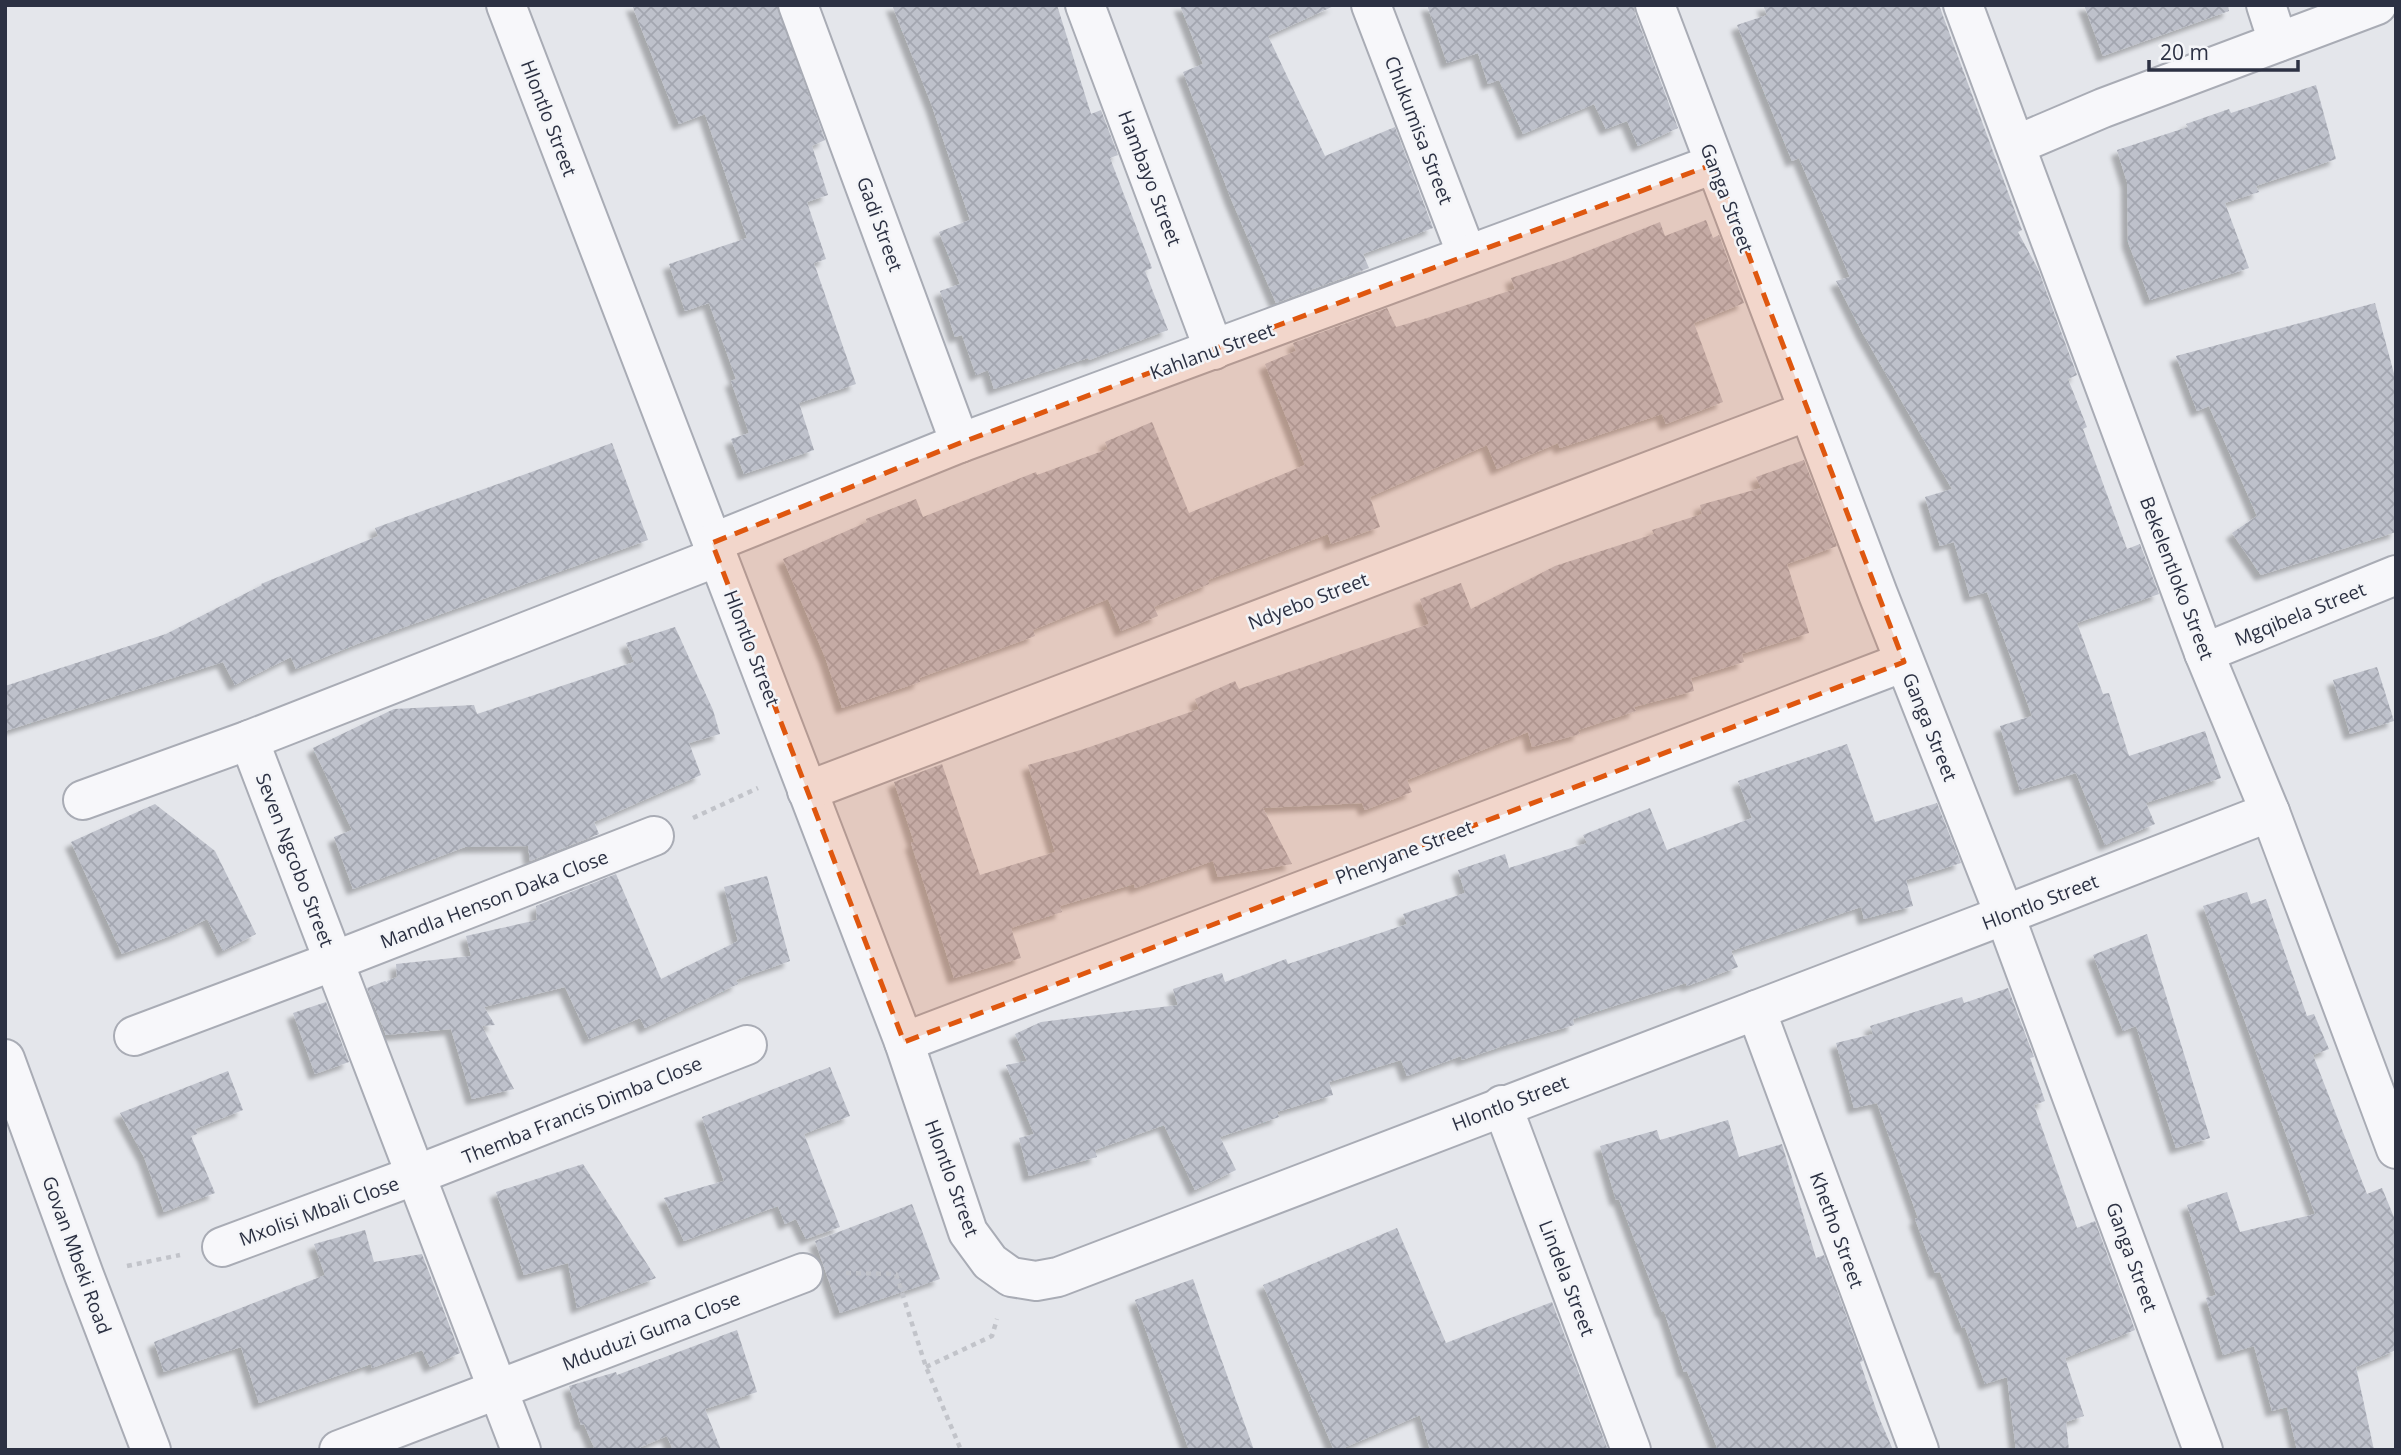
<svg xmlns="http://www.w3.org/2000/svg" width="2401" height="1455" font-family="'Open Sans',sans-serif">
<style>
.building{fill:url(#building-cross-hatch);filter:url(#shadow)}
.lines{fill:none;stroke-linecap:round;stroke-linejoin:round}
.minor-casing{stroke:#a9acb5;stroke-width:42}
.path{stroke:#c2c4ca;stroke-width:4.5;stroke-dasharray:5 5;stroke-linecap:butt}
.minor{stroke:#f7f7fa;stroke-width:38}
.marked{fill:#df570f;fill-opacity:0.2;stroke:#df570f;stroke-width:5;stroke-dasharray:14 9;stroke-linejoin:round}
.labels{text-anchor:middle;stroke-width:5;stroke-linejoin:round;paint-order:stroke}
.street-label{font-size:19px;fill:#2c3143;stroke:#f4f5f8}
</style>
<defs>
<pattern id="building-cross-hatch" width="8" height="8" patternUnits="userSpaceOnUse" patternTransform="scale(1.75)"><rect width="8" height="8" fill="#bec1cb"/><path d="M0 0l8 8M0 8l8-8" fill="none" stroke="#a3a6b0"/></pattern>
<filter id="shadow"><feDropShadow dx="-6" dy="6" stdDeviation="2" flood-color="#0004"/></filter>
</defs>
<rect width="100%" height="100%" fill="#e4e6eb"/>
<g class="building">
<path d="M 632,5 L 777,5 L 825,140 L 812,146 L 828,195 L 807,202 L 826,259 L 814,263 L 856,384 L 799,403 L 814,450 L 744,474 L 731,439 L 749,433 L 731,381 L 736,379 L 709,303 L 685,311 L 669,264 L 747,238 L 705,114 L 679,124 Z"/>
<path d="M 892,5 L 1057,5 L 1091,114 L 1101,110 L 1118,155 L 1110,158 L 1152,268 L 1145,271 L 1168,330 L 1089,360 L 1088,358 L 994,389 L 988,370 L 976,375 L 962,335 L 955,337 L 940,291 L 960,284 L 939,232 L 970,220 L 932,106 Z"/>
<path d="M 1180,5 L 1336,5 L 1268,36 L 1325,156 L 1395,127 L 1433,228 L 1363,254 L 1369,268 L 1276,303 L 1231,199 L 1183,72 L 1203,64 Z"/>
<path d="M 1427,5 L 1634,5 L 1635,13 L 1678,128 L 1638,146 L 1627,121 L 1606,129 L 1594,104 L 1523,134 L 1499,80 L 1488,84 L 1478,53 L 1447,63 Z"/>
<path d="M 1763,5 L 1939,5 L 2022,230 L 2018,232 L 2038,269 L 2077,375 L 2068,379 L 2087,427 L 2083,429 L 2127,549 L 2140,544 L 2159,594 L 2077,623 L 2103,694 L 2109,693 L 2129,756 L 2205,731 L 2221,778 L 2146,803 L 2155,824 L 2105,845 L 2076,773 L 2020,790 L 2000,726 L 2032,716 L 1987,592 L 1970,597 L 1954,542 L 1940,546 L 1925,497 L 1952,489 L 1862,332 L 1836,281 L 1850,277 L 1799,158 L 1792,161 L 1737,25 L 1767,15 Z"/>
<path d="M 2084,5 L 2228,5 L 2229,11 L 2103,56 Z"/>
<path d="M 2316,85 L 2336,159 L 2256,186 L 2259,192 L 2225,203 L 2249,268 L 2150,300 L 2128,242 L 2127,182 L 2117,150 L 2188,127 L 2186,124 L 2229,109 L 2231,113 Z"/>
<path d="M 1706,220 L 1713,238 L 1719,235 L 1744,303 L 1694,323 L 1723,402 L 1666,424 L 1662,414 L 1560,448 L 1558,443 L 1497,469 L 1487,445 L 1370,497 L 1380,527 L 1331,544 L 1328,534 L 1208,580 L 1209,584 L 1154,607 L 1158,616 L 1121,631 L 1108,599 L 1033,630 L 1035,636 L 919,678 L 920,682 L 842,708 L 825,657 L 783,559 L 867,522 L 866,519 L 916,499 L 923,517 L 1036,472 L 1037,475 L 1108,449 L 1105,442 L 1152,422 L 1189,513 L 1305,465 L 1265,364 L 1296,351 L 1293,343 L 1387,308 L 1396,327 L 1427,318 L 1515,289 L 1511,278 L 1565,260 L 1660,222 L 1665,236 Z"/>
<path d="M 2375,303 L 2396,381 L 2396,532 L 2261,575 L 2232,533 L 2257,516 L 2209,406 L 2197,411 L 2176,356 Z"/>
<path d="M 612,443 L 648,540 L 357,644 L 296,669 L 291,657 L 235,685 L 223,662 L 5,731 L 5,686 L 166,634 L 262,585 L 261,584 L 378,536 L 375,528 Z"/>
<path d="M 1804,460 L 1837,546 L 1787,564 L 1809,633 L 1742,654 L 1744,662 L 1691,678 L 1694,691 L 1634,707 L 1636,711 L 1578,730 L 1580,734 L 1532,747 L 1528,732 L 1407,780 L 1412,792 L 1365,810 L 1362,803 L 1263,808 L 1292,864 L 1218,877 L 1213,861 L 1135,888 L 1134,884 L 1060,906 L 1062,912 L 1011,928 L 1021,958 L 954,978 L 911,843 L 914,842 L 894,782 L 942,764 L 980,875 L 1055,852 L 1028,765 L 1084,749 L 1199,709 L 1195,699 L 1235,681 L 1239,689 L 1429,624 L 1420,599 L 1461,583 L 1471,609 L 1555,566 L 1654,534 L 1652,530 L 1702,514 L 1700,505 L 1761,488 L 1756,477 Z"/>
<path d="M 675,627 L 713,710 L 720,734 L 689,743 L 701,775 L 594,822 L 599,834 L 530,861 L 528,846 L 465,847 L 353,889 L 334,837 L 352,830 L 313,748 L 394,709 L 474,705 L 477,714 L 634,662 L 626,643 Z"/>
<path d="M 2377,667 L 2394,721 L 2350,734 L 2333,680 Z"/>
<path d="M 1847,744 L 1875,822 L 1937,803 L 1961,863 L 1906,880 L 1913,906 L 1864,919 L 1861,907 L 1731,951 L 1738,967 L 1687,986 L 1686,983 L 1573,1019 L 1574,1025 L 1506,1045 L 1462,1060 L 1461,1056 L 1407,1076 L 1401,1060 L 1329,1082 L 1333,1095 L 1277,1112 L 1279,1117 L 1220,1137 L 1236,1170 L 1195,1190 L 1164,1125 L 1095,1150 L 1097,1157 L 1029,1176 L 1019,1138 L 1034,1134 L 1006,1065 L 1027,1061 L 1015,1034 L 1041,1022 L 1178,1005 L 1173,989 L 1222,973 L 1225,982 L 1286,959 L 1288,964 L 1407,924 L 1403,914 L 1465,893 L 1458,870 L 1505,854 L 1509,868 L 1587,843 L 1583,835 L 1650,808 L 1667,850 L 1752,818 L 1738,781 Z"/>
<path d="M 155,804 L 215,851 L 256,934 L 223,951 L 207,919 L 178,933 L 122,954 L 71,842 Z"/>
<path d="M 616,874 L 661,979 L 738,941 L 724,887 L 767,876 L 790,961 L 736,980 L 738,984 L 645,1028 L 640,1018 L 589,1039 L 565,987 L 484,1007 L 495,1025 L 482,1026 L 514,1089 L 472,1099 L 451,1029 L 386,1035 L 367,988 L 385,981 L 388,983 L 387,981 L 397,977 L 396,964 L 471,956 L 466,936 L 537,920 L 536,906 Z"/>
<path d="M 2247,892 L 2251,904 L 2266,899 L 2307,1016 L 2314,1014 L 2329,1049 L 2313,1055 L 2367,1194 L 2382,1188 L 2396,1222 L 2396,1350 L 2356,1367 L 2374,1450 L 2297,1450 L 2287,1407 L 2272,1411 L 2254,1346 L 2223,1355 L 2206,1298 L 2216,1295 L 2187,1205 L 2227,1192 L 2240,1232 L 2315,1214 L 2203,906 Z"/>
<path d="M 2147,934 L 2210,1138 L 2176,1148 L 2136,1026 L 2123,1031 L 2093,955 Z"/>
<path d="M 2008,988 L 2034,1057 L 2030,1058 L 2045,1101 L 2034,1105 L 2077,1228 L 2095,1221 L 2135,1330 L 2065,1358 L 2084,1416 L 2066,1422 L 2069,1450 L 2016,1450 L 2007,1377 L 1985,1384 L 1965,1327 L 1962,1328 L 1940,1272 L 1935,1273 L 1915,1219 L 1918,1218 L 1877,1103 L 1854,1108 L 1836,1043 L 1873,1034 L 1870,1026 L 1962,997 L 1964,1003 Z"/>
<path d="M 326,1002 L 349,1062 L 315,1074 L 293,1013 Z"/>
<path d="M 830,1067 L 850,1116 L 804,1134 L 840,1227 L 806,1239 L 796,1219 L 785,1224 L 778,1206 L 684,1241 L 664,1198 L 724,1181 L 702,1117 Z"/>
<path d="M 228,1071 L 243,1110 L 195,1129 L 197,1134 L 191,1136 L 215,1193 L 164,1212 L 144,1157 L 120,1113 Z"/>
<path d="M 1728,1120 L 1739,1157 L 1782,1144 L 1816,1258 L 1824,1255 L 1863,1361 L 1860,1362 L 1878,1415 L 1893,1450 L 1718,1450 L 1687,1371 L 1684,1372 L 1664,1311 L 1662,1312 L 1619,1199 L 1616,1200 L 1600,1146 L 1657,1130 L 1660,1140 Z"/>
<path d="M 583,1164 L 656,1278 L 577,1308 L 568,1263 L 524,1275 L 496,1192 Z"/>
<path d="M 912,1204 L 940,1279 L 840,1313 L 815,1241 Z"/>
<path d="M 1397,1228 L 1446,1343 L 1552,1302 L 1608,1450 L 1430,1450 L 1420,1415 L 1339,1450 L 1334,1450 L 1263,1285 Z"/>
<path d="M 365,1230 L 374,1262 L 422,1254 L 460,1353 L 430,1367 L 422,1350 L 372,1368 L 371,1364 L 259,1403 L 241,1347 L 164,1372 L 154,1342 L 325,1275 L 314,1244 Z"/>
<path d="M 1193,1279 L 1210,1328 L 1254,1450 L 1189,1450 L 1135,1300 Z"/>
<path d="M 737,1330 L 757,1392 L 705,1409 L 721,1450 L 673,1450 L 667,1436 L 634,1450 L 595,1450 L 584,1424 L 581,1425 L 569,1386 L 616,1372 L 617,1375 Z"/>
</g>
<g class="lines">
<g class="minor-casing">
<g id="minor">
<path d="M 506,5 L 904,1042 L 968,1232 L 990,1262 L 1011,1277 L 1036,1281 L 1058,1277 C 1461,1121 1867,970 2270,812"/>
<path d="M 798,5 L 960,443"/>
<path d="M 1085,5 L 1214,350"/>
<path d="M 1371,5 L 1467,255"/>
<path d="M 1655,5 L 1878,594 L 2005,916 L 2203,1450"/>
<path d="M 1963,5 L 2204,653 L 2270,812 L 2396,1149"/>
<path d="M 2266,5 L 2278,42"/>
<path d="M 2016,145 L 2103,108 L 2377,5"/>
<path d="M 712,543 L 960,443 L 1714,164"/>
<path d="M 2204,653 L 2396,575"/>
<path d="M 249,740 L 521,1450"/>
<path d="M 807,791 L 1808,411"/>
<path d="M 83,800 L 249,740 L 717,557"/>
<path d="M 1756,1010 L 1919,1450"/>
<path d="M 134,1036 L 334,961 L 654,836"/>
<path d="M 904,1042 L 1904,662"/>
<path d="M 5,1059 L 84,1275 L 151,1450"/>
<path d="M 1502,1105 L 1631,1450"/>
<path d="M 222,1247 L 416,1175 L 747,1045"/>
<path d="M 339,1450 L 803,1273"/>
</g>
</g>
<g class="path">
<path d="M 693,818 L 758,788"/>
<path d="M 127,1266 L 180,1255"/>
<path d="M 846,1273 L 896,1274 L 926,1367 L 961,1450"/>
<path d="M 926,1367 L 992,1336 L 997,1319"/>
</g>
<use href="#minor" class="minor"/>
</g>
<path class="marked" d="M 1714,164 L 1904,662 L 904,1042 L 712,543 L 960,443 Z"/>
<g class="labels">
<g class="street-label">
<text transform="translate(549 118) rotate(69)" y="7">Hlontlo Street</text>
<text transform="translate(1419 130) rotate(69)" y="7">Chukumisa Street</text>
<text transform="translate(1150 178) rotate(69)" y="7">Hambayo Street</text>
<text transform="translate(1727 198) rotate(69)" y="7">Ganga Street</text>
<text transform="translate(880 224) rotate(70)" y="7">Gadi Street</text>
<text transform="translate(1212 351) rotate(-20)" y="7">Kahlanu Street</text>
<text transform="translate(2177 578) rotate(69)" y="7">Bekelentloko Street</text>
<text transform="translate(1308 601) rotate(-21)" y="7">Ndyebo Street</text>
<text transform="translate(2300 614) rotate(-22)" y="7">Mgqibela Street</text>
<text transform="translate(752 648) rotate(69)" y="7">Hlontlo Street</text>
<text transform="translate(1930 727) rotate(68)" y="7">Ganga Street</text>
<text transform="translate(1404 852) rotate(-21)" y="7">Phenyane Street</text>
<text transform="translate(295 860) rotate(69)" y="7">Seven Ngcobo Street</text>
<text transform="translate(494 899) rotate(-21)" y="7">Mandla Henson Daka Close</text>
<text transform="translate(2040 902) rotate(-21)" y="7">Hlontlo Street</text>
<text transform="translate(1510 1103) rotate(-21)" y="7">Hlontlo Street</text>
<text transform="translate(582 1110) rotate(-22)" y="7">Themba Francis Dimba Close</text>
<text transform="translate(952 1178) rotate(70)" y="7">Hlontlo Street</text>
<text transform="translate(319 1211) rotate(-20)" y="7">Mxolisi Mbali Close</text>
<text transform="translate(1837 1230) rotate(70)" y="7">Khetho Street</text>
<text transform="translate(77 1255) rotate(70)" y="7">Govan Mbeki Road</text>
<text transform="translate(2132 1257) rotate(70)" y="7">Ganga Street</text>
<text transform="translate(1567 1278) rotate(69)" y="7">Lindela Street</text>
<text transform="translate(651 1331) rotate(-21)" y="7">Mduduzi Guma Close</text>
</g>
</g>
<rect width="2401" height="1455" fill="none" stroke="#2c3143" stroke-width="14"/>
<path d="M2149 60v10h149v-10" fill="none" stroke="#2c3143" stroke-width="3.5"/>
<text x="2160" y="60" font-size="21" fill="#2c3143" stroke="#f4f5f8" stroke-width="5" paint-order="stroke">20 m</text>
</svg>
